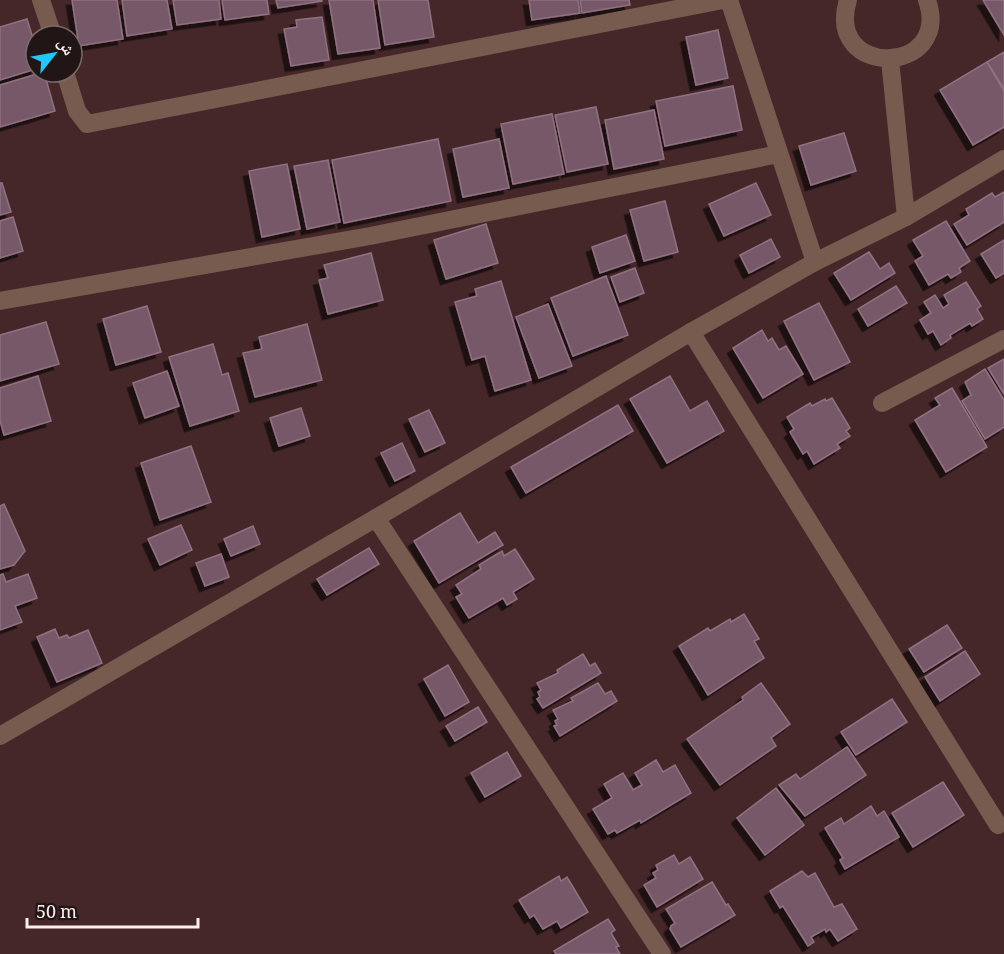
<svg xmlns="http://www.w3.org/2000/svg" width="1004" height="954" font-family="Georgia,'Noto Naskh Arabic',serif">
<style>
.building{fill:#775969;stroke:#907181;stroke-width:1.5;filter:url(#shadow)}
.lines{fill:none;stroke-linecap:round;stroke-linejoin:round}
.street{stroke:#775b4e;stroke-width:18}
</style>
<defs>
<filter id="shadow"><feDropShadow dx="-5.5" dy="5.5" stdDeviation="0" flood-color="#0009"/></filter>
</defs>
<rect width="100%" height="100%" fill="#452729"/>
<g class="building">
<path d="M 72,0 L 117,0 L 123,39 L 79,46 Z"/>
<path d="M 122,0 L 167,0 L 172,29 L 127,36 Z"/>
<path d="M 173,0 L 219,0 L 221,19 L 177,25 Z"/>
<path d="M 222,0 L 267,0 L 269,14 L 225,20 Z"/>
<path d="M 276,0 L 322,0 L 322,1 L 278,8 Z"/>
<path d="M 329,0 L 373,0 L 380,48 L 338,54 Z"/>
<path d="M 378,0 L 428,0 L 434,37 L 385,45 Z"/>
<path d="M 529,0 L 578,0 L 580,13 L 532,20 Z"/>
<path d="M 580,0 L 629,0 L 630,5 L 582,13 Z"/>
<path d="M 983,0 L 1004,0 L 1004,35 Z"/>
<path d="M 322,17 L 329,60 L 291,66 L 284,29 L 297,27 L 296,20 Z"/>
<path d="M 27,19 L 36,48 L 36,69 L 0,80 L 0,27 Z"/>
<path d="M 718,30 L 728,78 L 696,85 L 686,37 Z"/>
<path d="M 1004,52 L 1004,89 L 987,62 Z"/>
<path d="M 987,62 L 1004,91 L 1004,127 L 973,145 L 940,90 Z"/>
<path d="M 44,72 L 55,111 L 0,127 L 0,85 Z"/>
<path d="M 733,86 L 742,130 L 665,146 L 656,101 Z"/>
<path d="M 596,107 L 608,164 L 567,172 L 555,115 Z"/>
<path d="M 654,110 L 664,159 L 614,169 L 605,120 Z"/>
<path d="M 552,114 L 564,174 L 513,184 L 501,124 Z"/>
<path d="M 844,133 L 856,171 L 811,185 L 799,146 Z"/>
<path d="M 438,139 L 451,201 L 344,223 L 332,160 Z"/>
<path d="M 499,139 L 509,188 L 463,197 L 453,149 Z"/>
<path d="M 328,160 L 340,222 L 307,229 L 294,166 Z"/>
<path d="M 287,164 L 300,229 L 262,237 L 249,171 Z"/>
<path d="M 0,183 L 2,183 L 11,212 L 0,215 Z"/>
<path d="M 756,183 L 771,215 L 724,236 L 709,204 Z"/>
<path d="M 1004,192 L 1004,222 L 967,245 L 954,224 L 969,215 L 966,209 L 992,193 L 995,197 Z"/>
<path d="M 665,201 L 678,252 L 644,261 L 630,210 Z"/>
<path d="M 13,217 L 23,251 L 0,258 L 0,221 Z"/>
<path d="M 946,221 L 970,261 L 959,268 L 961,272 L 951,278 L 948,274 L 929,285 L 915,261 L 923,256 L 913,240 Z"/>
<path d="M 486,224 L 498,263 L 446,279 L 434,240 Z"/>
<path d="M 626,235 L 635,261 L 600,273 L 592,247 Z"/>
<path d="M 771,239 L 780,257 L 749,273 L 740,255 Z"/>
<path d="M 1004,240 L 1004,273 L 996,278 L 981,254 Z"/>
<path d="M 869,252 L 880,269 L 889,263 L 895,273 L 851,300 L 834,273 Z"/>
<path d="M 371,253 L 383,300 L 328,314 L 319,280 L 328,278 L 324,265 Z"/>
<path d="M 635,268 L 644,293 L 620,302 L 611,277 Z"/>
<path d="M 606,276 L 628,335 L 573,356 L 551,298 Z"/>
<path d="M 501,281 L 531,380 L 495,391 L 485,356 L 472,360 L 455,302 L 477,296 L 475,289 Z"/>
<path d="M 966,282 L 981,306 L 977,309 L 983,319 L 972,326 L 970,323 L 950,335 L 951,338 L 941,345 L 933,331 L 928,334 L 920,320 L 931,313 L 924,302 L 935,295 L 943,308 L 949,304 L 944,295 Z"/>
<path d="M 896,286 L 907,303 L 868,326 L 858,309 Z"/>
<path d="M 819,303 L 850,362 L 814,380 L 784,321 Z"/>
<path d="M 548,304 L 572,366 L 539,378 L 516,317 Z"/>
<path d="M 147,306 L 161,352 L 116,365 L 103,319 Z"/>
<path d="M 46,322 L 59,364 L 0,381 L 0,335 Z"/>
<path d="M 307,324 L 322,380 L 255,397 L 243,353 L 262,349 L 259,337 Z"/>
<path d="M 762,330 L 768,341 L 772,338 L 779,350 L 786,346 L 803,374 L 763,398 L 733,348 Z"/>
<path d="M 213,344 L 222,375 L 228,373 L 239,411 L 190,426 L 169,357 Z"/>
<path d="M 1004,359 L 1004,394 L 988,368 Z"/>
<path d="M 985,369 L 1004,400 L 1004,427 L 985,439 L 962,401 L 971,395 L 965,382 Z"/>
<path d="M 167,371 L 179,406 L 145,418 L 133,383 Z"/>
<path d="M 38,376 L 51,421 L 4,435 L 0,420 L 0,388 Z"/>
<path d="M 670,376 L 690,411 L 707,401 L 724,431 L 667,463 L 630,399 Z"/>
<path d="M 952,388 L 987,447 L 946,472 L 915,420 L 940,405 L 935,398 Z"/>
<path d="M 832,398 L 850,428 L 846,431 L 850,436 L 837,444 L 840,448 L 814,464 L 807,451 L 803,454 L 790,432 L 794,429 L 787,417 L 810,403 L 812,406 L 825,399 L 826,401 Z"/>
<path d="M 618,405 L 633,431 L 526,493 L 511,467 Z"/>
<path d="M 301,408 L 310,436 L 279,446 L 270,418 Z"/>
<path d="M 429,410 L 445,443 L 425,452 L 409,419 Z"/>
<path d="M 402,443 L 415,471 L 395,481 L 381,453 Z"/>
<path d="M 191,446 L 211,502 L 160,520 L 141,463 Z"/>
<path d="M 4,504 L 25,551 L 14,565 L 0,569 L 0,506 Z"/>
<path d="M 460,513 L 478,543 L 495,532 L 503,545 L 439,583 L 414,541 Z"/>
<path d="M 181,525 L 192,550 L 160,565 L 148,539 Z"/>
<path d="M 253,526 L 260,544 L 231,556 L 224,539 Z"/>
<path d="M 369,548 L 379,564 L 327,595 L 317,579 Z"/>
<path d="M 515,549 L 534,579 L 513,592 L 517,599 L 507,605 L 503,598 L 469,618 L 456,597 L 462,594 L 456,585 L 481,569 L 479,565 L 502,551 L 504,556 Z"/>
<path d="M 221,554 L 229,577 L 205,586 L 196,563 Z"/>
<path d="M 3,574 L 6,582 L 28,574 L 37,598 L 15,606 L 22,622 L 0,630 L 0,575 Z"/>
<path d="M 744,614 L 759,639 L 754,641 L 764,658 L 708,695 L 679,646 L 708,628 L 710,631 L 730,619 L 731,622 Z"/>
<path d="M 947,625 L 962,648 L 924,672 L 909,649 Z"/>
<path d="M 55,629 L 59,638 L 67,635 L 69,638 L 88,630 L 102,663 L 57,682 L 37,637 Z"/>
<path d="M 965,651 L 980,674 L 940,701 L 925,677 Z"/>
<path d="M 583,654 L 590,666 L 595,663 L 601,673 L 543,708 L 537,699 L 540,697 L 538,692 L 541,690 L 537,683 L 558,673 L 557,670 Z"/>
<path d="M 448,665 L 469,702 L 445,716 L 424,679 Z"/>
<path d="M 598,683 L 605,694 L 611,691 L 617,701 L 560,736 L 554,726 L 557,725 L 555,721 L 558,719 L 553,710 L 573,701 L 571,698 Z"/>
<path d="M 761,683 L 790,724 L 771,738 L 776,746 L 720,785 L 687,739 L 743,700 L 742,697 Z"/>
<path d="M 892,699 L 907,722 L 856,755 L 841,732 Z"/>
<path d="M 478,707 L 487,722 L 455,741 L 446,726 Z"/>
<path d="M 847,747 L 866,775 L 805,816 L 779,785 L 796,774 L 800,779 Z"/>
<path d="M 507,752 L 521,776 L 485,797 L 471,773 Z"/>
<path d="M 656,760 L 663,772 L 675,765 L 691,793 L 641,823 L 640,820 L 617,833 L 615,830 L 608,834 L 593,809 L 612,798 L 604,784 L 623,773 L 633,790 L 642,785 L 635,773 Z"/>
<path d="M 943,782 L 964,815 L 913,847 L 892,813 Z"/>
<path d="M 776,788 L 804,825 L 765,855 L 737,818 Z"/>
<path d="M 871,806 L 877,816 L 884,811 L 899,837 L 845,869 L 840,860 L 843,858 L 825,828 L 841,818 L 844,824 Z"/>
<path d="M 674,855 L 679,864 L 690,857 L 703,879 L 657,907 L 644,885 L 656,878 L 653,873 L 658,870 L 656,865 Z"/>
<path d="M 802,871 L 808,877 L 815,873 L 834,907 L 842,904 L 857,929 L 838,941 L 830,929 L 826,932 L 825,929 L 811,937 L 814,942 L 808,946 L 783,906 L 780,908 L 770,891 Z"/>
<path d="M 559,876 L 561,881 L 567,877 L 588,912 L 561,928 L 557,921 L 543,929 L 534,915 L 530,918 L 519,900 Z"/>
<path d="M 712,882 L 726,905 L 728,904 L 735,915 L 681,947 L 670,929 L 671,926 L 675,923 L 666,909 Z"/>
<path d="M 608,919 L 615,930 L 611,933 L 619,946 L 616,947 L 620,954 L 556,954 L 554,951 Z"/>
</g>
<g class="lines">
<g class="street">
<path d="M 41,0 L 53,36"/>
<path d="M 729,0 L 815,262"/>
<path d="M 848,0 C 824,79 953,76 927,0"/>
<path d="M 890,60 L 906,217"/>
<path d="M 65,72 L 77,111 L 87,124 L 723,0"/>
<path d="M 0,301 L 370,236 L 779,154"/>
<path d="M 691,332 L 998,825"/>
<path d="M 882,403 L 1004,339"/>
<path d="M 376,518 L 662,954"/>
<path d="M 0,736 L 376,518 L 691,332 L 815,262 L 906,217 L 1004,159"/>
</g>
</g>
<g transform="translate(54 54) rotate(59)"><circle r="28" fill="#221515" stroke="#7a6b6b" stroke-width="1.5"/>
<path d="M0-4.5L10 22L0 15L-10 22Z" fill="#20c9fd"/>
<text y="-9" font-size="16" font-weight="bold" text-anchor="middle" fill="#fdeded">ش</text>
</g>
<path d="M27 918v9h171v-9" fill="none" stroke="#fdeded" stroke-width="3"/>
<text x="36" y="918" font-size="18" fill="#fdeded" stroke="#221515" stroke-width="4.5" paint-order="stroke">50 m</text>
</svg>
